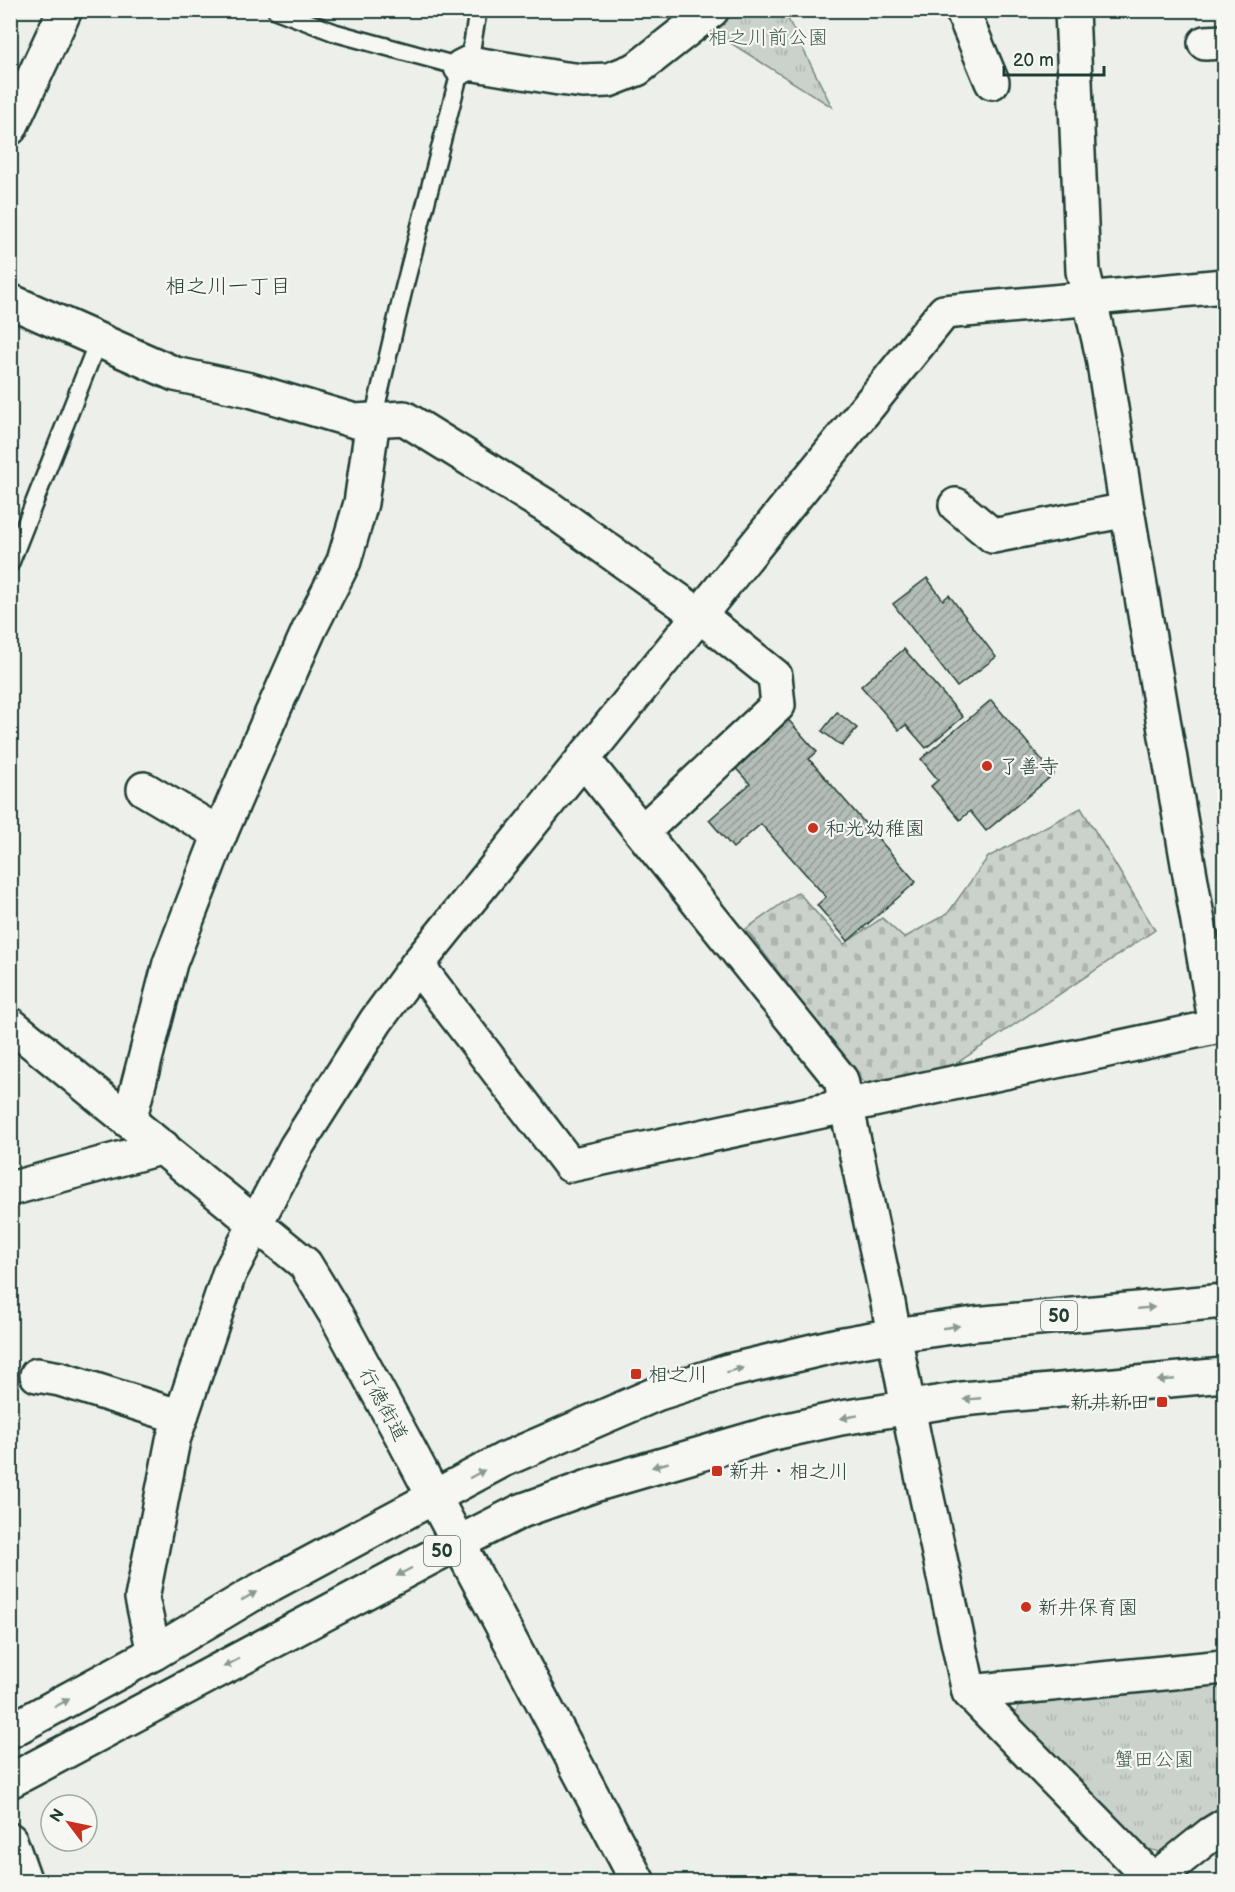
<svg xmlns="http://www.w3.org/2000/svg" width="1235" height="1892" font-family="'Balsamiq Sans','Klee One',sans-serif">
<style>
.cemetery{fill:url(#cemetery-stones);stroke:#758880;stroke-width:1.5}
.park{fill:url(#park-tufts);stroke:#758880;stroke-width:1.5}
.building{fill:url(#building-hatch);stroke:#1f3d34;stroke-width:1.5}
.lines{fill:none;stroke-linecap:round;stroke-linejoin:round}
.service-casing{stroke:#1f3d34;stroke-width:21}
.minor-casing{stroke:#1f3d34;stroke-width:38}
.tertiary-casing{stroke:#1f3d34;stroke-width:38}
.primary-casing{stroke:#1f3d34;stroke-width:38}
.service{stroke:#f6f6f2;stroke-width:16}
.minor{stroke:#f6f6f2;stroke-width:33}
.tertiary{stroke:#f6f6f2;stroke-width:33}
.primary{stroke:#f6f6f2;stroke-width:33}
.oneway{fill:#8a9a93}
.poi-dot{fill:#c8321e;stroke:#f6f6f2;stroke-width:2}
.labels{text-anchor:middle;stroke-width:4.5;stroke-linejoin:round;paint-order:stroke}
.shield{fill:#f6f6f2;stroke:#60746d;stroke-width:1.5}
.shield-label{font-size:18px;font-weight:bold;fill:#1f3d34}
.park-label{font-size:20px;fill:#415b52;stroke:#f6f6f2}
.poi-label{font-size:20px;fill:#1f3d34;stroke:#f6f6f2;text-anchor:start}
.street-label{font-size:20px;fill:#1f3d34;stroke:#f6f6f2}
.neighbourhood-label{font-size:21px;fill:#1f3d34;stroke:#f6f6f2}
</style>
<defs>
<pattern id="cemetery-stones" width="16" height="16" patternUnits="userSpaceOnUse" patternTransform="scale(1.5)"><rect width="16" height="16" fill="#cbd2cc"/><path d="M2 7V4a2 2 0 0 1 4 0v3zM10 15v-3a2 2 0 0 1 4 0v3z" fill="#aeb5b0"/></pattern>
<pattern id="park-tufts" width="24" height="20" patternUnits="userSpaceOnUse" patternTransform="scale(1.5)"><rect width="24" height="20" fill="#cbd2cc"/><path d="M3 7l-1-3M5 7V3M7 7l1-3M15 17l-1-3M17 17v-4M19 17l1-3" fill="none" stroke="#aeb5b0"/></pattern>
<pattern id="building-hatch" width="6" height="6" patternUnits="userSpaceOnUse" patternTransform="scale(1.5)"><rect width="6" height="6" fill="#b4bdb8"/><path d="M-1 1l2-2M0 6l6-6M5 7l2-2" fill="none" stroke="#929b96"/></pattern>
</defs>
<rect width="100%" height="100%" fill="#edefea"/>
<filter id="ink" filterUnits="userSpaceOnUse"><feTurbulence type="fractalNoise" baseFrequency=".0167" numOctaves="2"/><feDisplacementMap in="SourceGraphic" scale="12" xChannelSelector="R" yChannelSelector="G"/><feConvolveMatrix kernelMatrix="1 2 1 2 8 2 1 2 1" color-interpolation-filters="sRGB"/></filter>
<g filter="url(#ink)">
<path class="cemetery" d="M 1081,808 L 1155,930 L 951,1067 L 867,1084 L 858,1078 L 746,929 L 798,892 L 844,944 L 882,918 L 904,938 L 948,913 L 988,857 Z"/>
<g class="park">
<path d="M 734,11 L 784,11 L 832,107 L 710,30 Z"/>
<path d="M 1224,1682 L 1224,1807 L 1201,1821 L 1163,1853 L 1145,1848 L 1014,1718 L 1020,1703 Z"/>
</g>
<g class="building">
<path d="M 927,578 L 943,600 L 949,595 L 996,657 L 957,687 L 893,604 Z"/>
<path d="M 904,649 L 963,717 L 926,748 L 906,725 L 899,730 L 861,686 Z"/>
<path d="M 991,700 L 1054,774 L 986,831 L 970,811 L 960,820 L 931,786 L 938,780 L 921,759 Z"/>
<path d="M 837,712 L 857,728 L 842,746 L 822,731 Z"/>
<path d="M 784,715 L 817,752 L 809,759 L 916,882 L 848,941 L 817,905 L 826,897 L 761,824 L 733,848 L 709,820 L 750,784 L 730,762 Z"/>
</g>
<g class="lines">
<g class="service-casing">
<g id="service">
<path d="M 276,10 L 336,33 L 461,67 L 403,292 L 373,420"/>
<path d="M 469,63 L 478,10"/>
<path d="M 10,564 L 98,341"/>
</g>
</g>
<g class="minor-casing">
<g id="minor">
<path d="M 962,10 L 992,82"/>
<path d="M 1072,10 L 1083,271 L 1103,357 L 1127,510 L 1216,1026"/>
<path d="M 1205,43 L 1224,42"/>
<path d="M 461,67 L 469,63 L 559,78 L 583,81 L 609,80 L 637,69 L 712,10"/>
<path d="M 10,301 L 175,374 L 250,390 L 355,421 L 404,418 L 549,508 L 699,615 L 775,676 L 778,705 L 642,832"/>
<path d="M 956,505 L 993,536 L 1127,510"/>
<path d="M 583,759 L 841,1080 L 888,1303 L 914,1438 L 969,1692 L 1153,1880"/>
<path d="M 144,789 L 220,834"/>
<path d="M 417,965 L 570,1165 L 1224,1025"/>
<path d="M 129,1121 L 170,963 L 220,834 L 269,720 L 309,630 L 344,561 L 361,503 L 373,420"/>
<path d="M 10,1189 L 163,1147"/>
<path d="M 37,1375 L 60,1379 L 181,1417"/>
<path d="M 154,1653 L 142,1598 L 173,1440 L 229,1274 L 296,1147 L 376,1021 L 417,965 L 944,312 L 1224,286"/>
<path d="M 969,1692 L 1224,1667"/>
<path d="M 10,1840 L 25,1882"/>
<path d="M 1151,1882 L 1211,1834 L 1224,1826"/>
</g>
</g>
<g class="tertiary-casing">
<g id="tertiary">
<path d="M 10,128 L 65,10"/>
<path d="M 10,1024 L 305,1264 L 336,1315 L 404,1440 L 638,1882"/>
</g>
</g>
<g class="primary-casing">
<g id="primary">
<path d="M 10,1731 L 154,1653 L 251,1595 L 503,1460 L 656,1394 L 728,1371 L 838,1345 L 894,1335 L 974,1324 L 1224,1301"/>
<path d="M 10,1781 L 458,1543 L 521,1511 L 594,1485 L 769,1434 L 841,1418 L 962,1399 L 1224,1375"/>
</g>
</g>
<use href="#service" class="service"/>
<use href="#minor" class="minor"/>
<use href="#tertiary" class="tertiary"/>
<use href="#primary" class="primary"/>
</g>
<defs><path id="oneway-solid" d="M-6-.8H1V-3.2L6.5 0L1 3.2V.8H-6Z" transform="scale(1.5)"/></defs>
<g class="oneway">
<use href="#oneway-solid" transform="translate(1146 1308) rotate(-5)"/>
<use href="#oneway-solid" transform="translate(951 1327) rotate(-8)"/>
<use href="#oneway-solid" transform="translate(735 1370) rotate(-14)"/>
<use href="#oneway-solid" transform="translate(1166 1380) rotate(175)"/>
<use href="#oneway-solid" transform="translate(972 1399) rotate(175)"/>
<use href="#oneway-solid" transform="translate(849 1417) rotate(170)"/>
<use href="#oneway-solid" transform="translate(660 1465) rotate(164)"/>
<use href="#oneway-solid" transform="translate(477 1474) rotate(-28)"/>
<use href="#oneway-solid" transform="translate(404 1572) rotate(152)"/>
<use href="#oneway-solid" transform="translate(249 1596) rotate(-30)"/>
<use href="#oneway-solid" transform="translate(231 1663) rotate(152)"/>
<use href="#oneway-solid" transform="translate(62 1703) rotate(-28)"/>
</g>
</g>
<g class="poi-dot">
<circle cx="987" cy="766" r="6"/>
<circle cx="813" cy="828" r="6"/>
<rect x="630" y="1368" width="12" height="12" rx="3"/>
<rect x="1156" y="1396" width="12" height="12" rx="3"/>
<rect x="711" y="1465" width="12" height="12" rx="3"/>
<circle cx="1026" cy="1607" r="6"/>
</g>
<g class="labels">
<g class="shield">
<rect x="1041" y="1301" width="36" height="30" rx="4.5"/>
<rect x="424" y="1536" width="36" height="30" rx="4.5"/>
</g>
<g class="shield-label">
<text x="1059" y="1322">50</text>
<text x="442" y="1557">50</text>
</g>
<g class="park-label">
<text x="768" y="44">相之川前公園</text>
<text x="1154" y="1766">蟹田公園</text>
</g>
<g class="poi-label">
<text x="999" y="773">了善寺</text>
<text x="825" y="835">和光幼稚園</text>
<text x="648" y="1381">相之川</text>
<text x="1150" y="1409" text-anchor="end">新井新田</text>
<text x="729" y="1478">新井・相之川</text>
<text x="1038" y="1614">新井保育園</text>
</g>
<g class="street-label">
<text transform="translate(384 1404) rotate(62)" y="7">行徳街道</text>
</g>
<g class="neighbourhood-label">
<text x="228" y="293">相之川一丁目</text>
</g>
</g>
<rect width="1235" height="1892" fill="none" stroke="#f6f6f2" stroke-width="36"/>
<rect x="18" y="18" width="1199" height="1856" fill="none" stroke="#1f3d34" stroke-width="2" filter="url(#ink)"/>
<g transform="translate(69 1823) rotate(302)"><circle r="28" fill="#f6f6f2" stroke="#a0aca6" stroke-width="1.5"/>
<path d="M0-4.5L10 22L0 15L-10 22Z" fill="#c8321e"/>
<text y="-9" font-size="16" font-weight="bold" text-anchor="middle" fill="#1f3d34">N</text>
</g>
<path d="M1004 66v9h100v-9" fill="none" stroke="#1f3d34" stroke-width="3"/>
<text x="1013" y="66" font-size="18" fill="#1f3d34" stroke="#f6f6f2" stroke-width="4.5" paint-order="stroke">20 m</text>
</svg>
